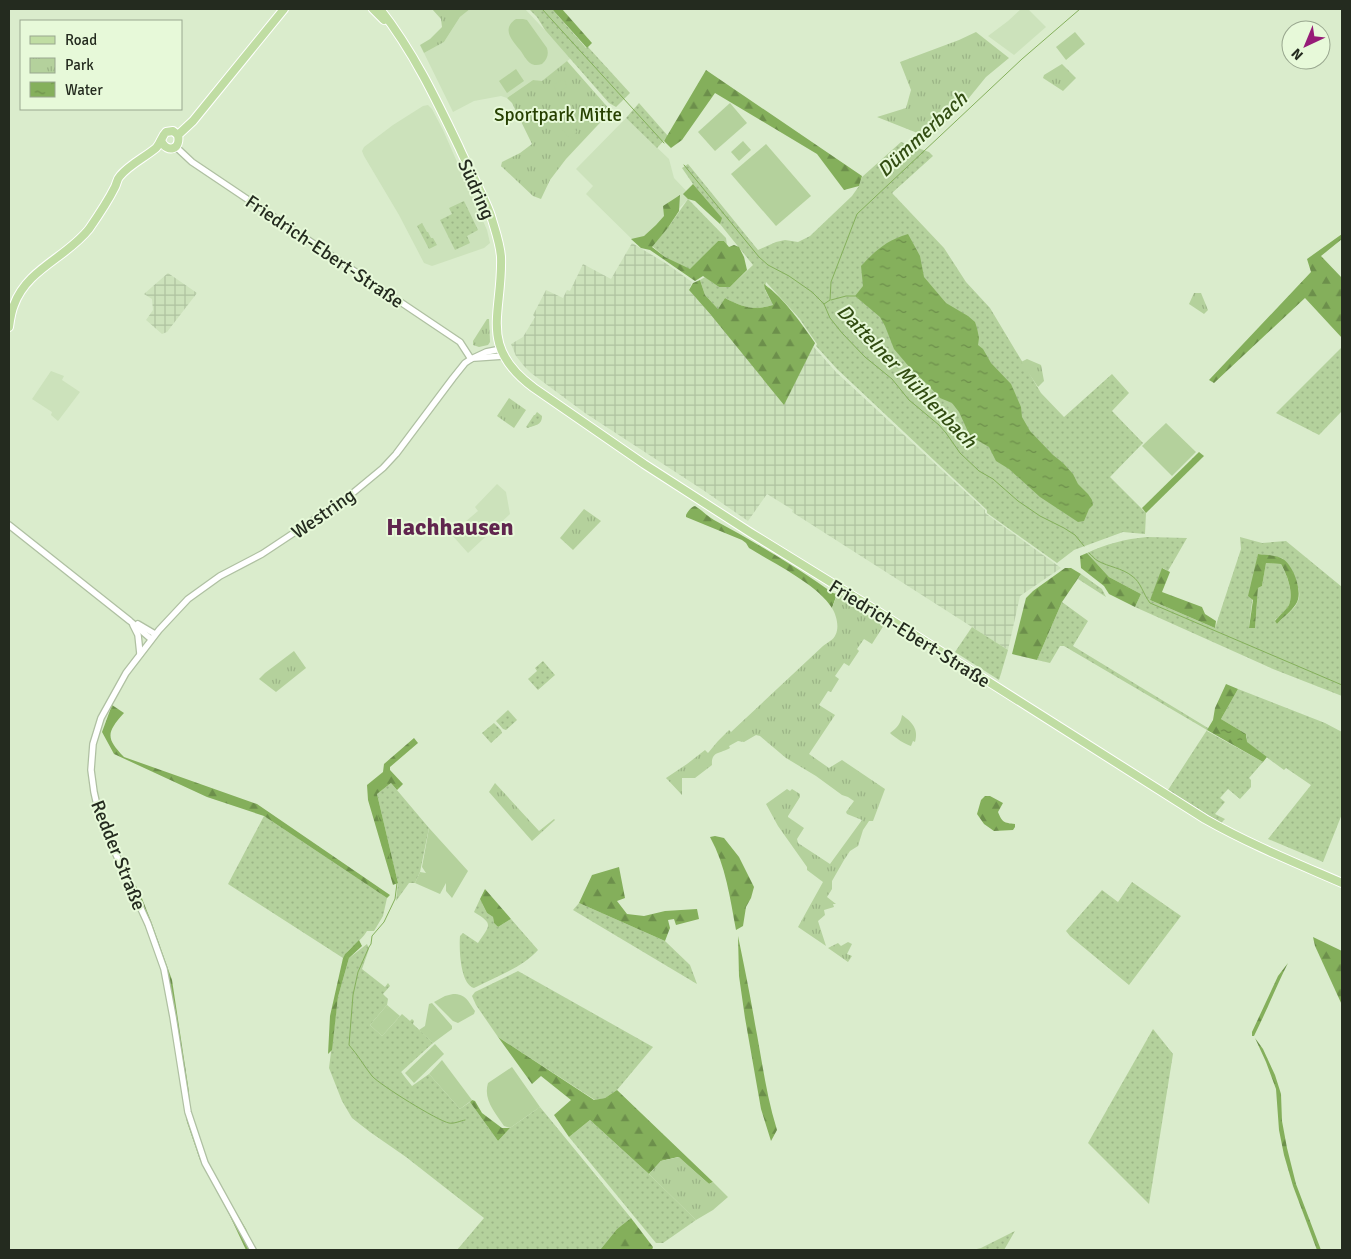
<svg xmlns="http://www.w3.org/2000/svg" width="1351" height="1259" font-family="Signika,sans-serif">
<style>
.built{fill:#cce2bb}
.industrial{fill:url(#industrial-grid)}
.grass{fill:url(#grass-dots);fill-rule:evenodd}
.forest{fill:url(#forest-firs)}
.park{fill:url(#park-tufts)}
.garden{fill:#b4d19c}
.water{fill:url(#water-ripples)}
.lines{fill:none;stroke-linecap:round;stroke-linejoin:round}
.stream{stroke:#85b05c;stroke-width:1}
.minor-casing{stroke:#afc0a2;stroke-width:8}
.major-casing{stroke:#fff;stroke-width:10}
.minor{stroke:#fff;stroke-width:5.5}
.major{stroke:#c0dda3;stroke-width:8}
.labels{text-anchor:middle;stroke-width:4;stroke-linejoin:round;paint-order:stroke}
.park-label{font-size:19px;fill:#264001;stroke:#e7f9d9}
.street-label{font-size:19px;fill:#242b1f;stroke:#e7f9d9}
.water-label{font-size:20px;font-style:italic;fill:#324d12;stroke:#e7f9d9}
.district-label{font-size:24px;font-weight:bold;fill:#60254e;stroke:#e7f9d9}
</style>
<defs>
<pattern id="industrial-grid" width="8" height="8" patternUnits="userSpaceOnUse" patternTransform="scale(1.25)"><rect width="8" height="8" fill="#cce2bb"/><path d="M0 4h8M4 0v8" fill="none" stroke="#afc2a0"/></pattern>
<pattern id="grass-dots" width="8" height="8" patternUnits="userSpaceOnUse" patternTransform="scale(1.25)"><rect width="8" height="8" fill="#b4d19c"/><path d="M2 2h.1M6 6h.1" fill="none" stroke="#9bb486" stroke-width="1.8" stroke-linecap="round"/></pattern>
<pattern id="forest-firs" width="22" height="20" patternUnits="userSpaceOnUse" patternTransform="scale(1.25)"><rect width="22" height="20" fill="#84af5b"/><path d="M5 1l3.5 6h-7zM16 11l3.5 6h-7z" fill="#6c8f4b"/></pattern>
<pattern id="park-tufts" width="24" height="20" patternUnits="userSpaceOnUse" patternTransform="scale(1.25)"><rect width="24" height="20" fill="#b4d19c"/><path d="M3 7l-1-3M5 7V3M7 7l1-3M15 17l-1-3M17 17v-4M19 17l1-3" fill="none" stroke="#9bb486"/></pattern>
<pattern id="water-ripples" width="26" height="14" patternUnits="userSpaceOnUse" patternTransform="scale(1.25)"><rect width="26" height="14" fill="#85b05c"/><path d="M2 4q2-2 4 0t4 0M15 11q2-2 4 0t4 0" fill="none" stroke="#6d8f4b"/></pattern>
</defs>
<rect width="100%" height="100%" fill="#daeccc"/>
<g class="built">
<path d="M 470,9 L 525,9 L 571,58 L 542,82 L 533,80 L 507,98 L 501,96 L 474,101 L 453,112 L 424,53 L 444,42 L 460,17 Z"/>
<path d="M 1021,9 L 1028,9 L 1046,27 L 1014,55 L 988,36 L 1008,21 Z"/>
<path d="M 428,105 L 432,109 L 443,130 L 487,230 L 490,243 L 484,248 L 432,266 L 424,263 L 399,215 L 364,156 L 362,151 L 364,147 L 393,125 L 423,106 Z"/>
<path d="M 626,118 L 669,159 L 674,178 L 691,196 L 641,248 L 586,194 L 593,186 L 576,169 Z"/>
<path d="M 51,371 L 64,376 L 62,380 L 80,392 L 58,421 L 51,415 L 52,412 L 32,399 Z"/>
<path d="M 497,484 L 506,492 L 510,514 L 468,553 L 451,534 L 478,511 L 475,507 Z"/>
</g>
<g class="industrial">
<path d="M 632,243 L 667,264 L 692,282 L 689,290 L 711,315 L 813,346 L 836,372 L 985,510 L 985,513 L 1061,568 L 1020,596 L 1008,650 L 792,512 L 793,510 L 767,494 L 748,521 L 703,490 L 585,413 L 531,373 L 524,366 L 516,356 L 511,344 L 523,337 L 535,317 L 533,315 L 546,290 L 563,298 L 567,290 L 570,291 L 583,264 L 611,279 Z"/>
<path d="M 168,273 L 197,293 L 167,332 L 162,334 L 146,320 L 153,310 L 152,299 L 144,294 Z"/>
</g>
<g class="grass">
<path d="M 529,9 L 552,9 L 586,48 L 588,47 L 630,93 L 616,107 L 609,103 L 545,30 L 537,17 Z"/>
<path d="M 639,103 L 668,136 L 657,148 L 626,118 Z"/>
<path d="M 901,142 L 929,152 L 933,156 L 892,193 L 944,248 L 966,282 L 990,308 L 1041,393 L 1064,417 L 1112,374 L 1129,393 L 1112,411 L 1143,443 L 1110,477 L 1146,513 L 1145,534 L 1123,532 L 1074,550 L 1057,563 L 987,513 L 987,510 L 837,369 L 816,346 L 817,344 L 799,318 L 766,282 L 765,290 L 773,305 C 754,311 742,307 725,298 L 718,309 L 705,295 L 700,280 L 705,277 L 719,287 L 730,287 L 753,265 L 720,224 L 721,217 L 693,184 L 682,168 L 688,164 L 758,250 L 776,242 L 785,240 L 798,242 L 810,236 L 852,196 L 859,186 L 862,177 Z"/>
<path d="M 688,199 L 726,238 L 727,245 L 724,241 L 718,241 L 690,270 L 665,257 L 652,246 L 667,229 Z"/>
<path d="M 464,201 L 478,230 L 467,236 L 470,243 L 455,250 L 440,220 L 452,214 L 449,208 Z"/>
<path d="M 422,223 L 427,232 L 428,232 L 431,238 L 433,238 L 437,245 L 429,249 L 417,226 Z"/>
<path d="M 1342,347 L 1342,411 L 1319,435 L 1276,413 Z"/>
<path d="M 537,412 L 542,416 C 542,426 534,425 528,428 L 526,427 L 534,415 L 535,415 Z"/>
<path d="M 1147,537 L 1187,538 L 1168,571 L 1163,568 L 1150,600 L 1215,628 L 1241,549 L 1240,537 L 1262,543 L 1286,541 L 1342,587 L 1342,696 L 1273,669 L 1135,607 L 1141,594 L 1109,577 L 1087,553 C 1106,544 1125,539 1147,537 ZM 1258,554 L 1282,558 C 1290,570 1305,589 1297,603 C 1293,611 1283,617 1277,624 L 1275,620 C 1279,616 1287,610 1289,605 C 1294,592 1287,576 1281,564 L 1266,563 L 1262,586 L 1258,588 L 1255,628 L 1249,627 Z"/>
<path d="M 1081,574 L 1102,589 L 1106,597 L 1078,579 Z"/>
<path d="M 1062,602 L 1088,621 L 1073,646 L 1208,728 L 1207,731 L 1263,762 L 1249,778 L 1251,780 L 1251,787 L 1240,799 L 1228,789 L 1220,798 L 1225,802 L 1215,814 L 1225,819 L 1221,823 L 1168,790 L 1207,730 L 1064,646 L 1060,646 L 1050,663 L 1037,660 Z"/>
<path d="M 972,627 L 1008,650 L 999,680 L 955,652 Z"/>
<path d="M 543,661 L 555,675 L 538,690 L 528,679 L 537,671 L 535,668 Z"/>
<path d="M 1238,689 L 1325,723 L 1342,732 L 1342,814 L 1323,862 L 1268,839 L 1311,785 L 1286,768 L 1284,770 L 1246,742 L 1247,737 L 1246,734 L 1221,719 Z"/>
<path d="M 508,710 L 517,720 L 506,730 L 503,729 L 496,721 Z"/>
<path d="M 494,723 L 501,730 L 502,733 L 491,743 L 482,733 Z"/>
<path d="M 391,783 L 429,828 L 420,872 L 415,883 L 409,883 L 396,901 L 398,883 L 377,794 Z"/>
<path d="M 264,816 L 387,898 L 383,916 L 374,931 L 367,931 C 360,943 348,947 343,958 L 228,884 Z"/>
<path d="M 1132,882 L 1181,916 L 1129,985 L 1070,936 L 1066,931 L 1102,890 L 1118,902 Z"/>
<path d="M 480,899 L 487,913 L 493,917 L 494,923 L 498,927 L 511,919 L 538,950 C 522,968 495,977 474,988 C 460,984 459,948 460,936 L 463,933 L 478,943 C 490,925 494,924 474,912 Z"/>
<path d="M 579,903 L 665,941 L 690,965 L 697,984 L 573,910 Z"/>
<path d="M 367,944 L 369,949 L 362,969 L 385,987 L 388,983 L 390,986 L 383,994 L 388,999 L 387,1005 L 370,1025 L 382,1036 L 402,1014 L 410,1021 L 412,1019 L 414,1021 L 413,1024 L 433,1043 L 401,1072 L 412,1086 L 429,1074 L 460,1109 L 470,1102 L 498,1141 L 510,1128 L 540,1107 L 631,1218 L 617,1229 L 600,1250 L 457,1250 L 484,1218 L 406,1157 L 370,1132 L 352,1118 L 342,1101 L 329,1068 L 338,997 L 349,958 Z"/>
<path d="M 518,971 L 653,1047 L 617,1090 L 605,1098 L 595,1100 L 498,1037 L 476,1005 L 472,996 L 475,992 Z"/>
<path d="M 1153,1029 L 1173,1054 L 1149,1204 L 1088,1143 Z"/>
<path d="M 590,1120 L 649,1174 L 696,1220 L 663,1243 L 656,1243 L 569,1137 Z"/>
<path d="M 1015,1231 L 1004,1250 L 973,1250 L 981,1248 Z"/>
</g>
<g class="forest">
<path d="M 552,9 L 562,9 L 592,43 L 587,48 Z"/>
<path d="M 706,70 L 862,176 L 859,186 L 844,190 L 817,154 L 715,93 L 682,140 L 671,148 L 664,141 Z"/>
<path d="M 693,184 L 722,218 L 720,224 L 695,201 L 688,199 L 683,194 Z"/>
<path d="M 680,195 L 679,211 L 667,229 L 652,247 L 665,257 L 690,269 L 718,241 L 724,241 L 729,247 L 734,245 L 739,247 L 744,257 L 747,270 L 730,287 L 719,287 L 703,276 L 695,281 L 650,250 L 641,248 L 631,239 L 644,236 L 656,225 L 664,216 L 663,206 Z"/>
<path d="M 1342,234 L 1342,239 L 1321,256 L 1342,278 L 1342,338 L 1305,298 L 1214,383 L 1209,380 L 1311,272 L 1307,259 Z"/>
<path d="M 700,280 L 705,295 L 718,309 L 725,298 C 742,307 754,311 773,305 L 765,289 L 764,284 C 785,299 801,323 815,343 L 784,405 L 711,315 L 689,290 L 693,283 Z"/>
<path d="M 1199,452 L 1204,456 L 1146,513 L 1142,508 Z"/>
<path d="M 695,506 C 702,510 707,516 714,520 C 755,542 795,566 833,593 L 837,594 L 832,608 C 817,584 773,563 749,548 L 746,543 L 742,540 L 686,517 L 686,515 C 688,511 691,507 695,506 Z"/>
<path d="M 1087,553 L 1109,577 L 1141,594 L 1135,607 L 1109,594 L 1104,586 L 1081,568 L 1080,556 Z"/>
<path d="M 1258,554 C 1265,555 1274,555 1281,558 C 1293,563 1304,593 1296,604 C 1291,612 1283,617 1277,624 L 1275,621 C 1279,616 1286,610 1289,605 C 1294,592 1287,575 1281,564 L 1266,563 L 1262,586 L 1258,588 L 1255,628 L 1249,628 L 1253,600 L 1248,596 Z"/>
<path d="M 1065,568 L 1071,568 L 1081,574 L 1062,602 L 1037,660 L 1012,654 L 1026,598 L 1033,591 Z"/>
<path d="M 1162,568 L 1170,572 L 1162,592 L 1202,607 L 1205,614 L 1216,621 L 1215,628 L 1150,600 Z"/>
<path d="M 1226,684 L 1238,689 L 1221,719 L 1246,734 L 1247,742 L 1267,757 L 1263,762 L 1207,730 L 1213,720 L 1215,708 Z"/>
<path d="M 112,705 L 124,713 C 106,733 106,738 124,757 L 257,804 L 390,895 L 387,898 L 264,816 L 207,797 L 114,754 L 102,732 Z"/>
<path d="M 414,738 L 418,743 L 390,767 L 390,770 L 403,784 L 397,790 L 391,783 L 377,794 L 398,883 L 393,885 L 368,800 L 367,785 L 383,772 L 384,764 Z"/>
<path d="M 985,796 L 990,796 L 1003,803 L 998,812 C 1002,822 1004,823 1015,824 L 1015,827 L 1013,830 L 994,831 L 984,824 L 977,814 L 981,800 Z"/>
<path d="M 715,836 L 724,838 L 739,857 L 754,887 L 751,898 L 746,907 L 743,926 L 736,930 C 730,898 726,866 710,837 Z"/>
<path d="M 126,866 L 141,896 L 151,921 L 172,980 L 189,1092 L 190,1112 L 207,1162 L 228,1208 L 233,1207 L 246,1229 L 255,1250 L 246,1250 L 229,1214 L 200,1160 L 187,1122 L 168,1001 L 171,992 L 168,976 L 161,968 L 140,913 L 143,909 L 131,892 L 124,879 Z"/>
<path d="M 619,867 L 625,898 L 617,901 L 627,914 L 644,916 L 665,911 L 697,909 L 699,919 L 676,925 L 674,919 L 668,920 L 670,928 L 665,941 L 579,903 L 592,875 Z"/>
<path d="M 485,889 L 511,919 L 498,927 L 494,923 L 493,917 L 487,913 L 480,899 Z"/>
<path d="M 738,936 C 744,965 750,994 755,1024 C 762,1060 766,1095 777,1130 L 771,1141 L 761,1109 L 745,1018 L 739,976 Z"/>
<path d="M 1313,937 L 1342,951 L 1342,1005 L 1315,946 Z"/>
<path d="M 359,940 L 362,946 L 349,958 L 338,997 L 332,1050 L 328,1054 L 330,1016 L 343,958 L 345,954 Z"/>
<path d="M 1288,963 C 1276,987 1266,1012 1254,1036 L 1252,1036 L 1252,1032 L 1278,976 Z"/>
<path d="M 498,1037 L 594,1100 L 605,1098 L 617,1090 L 713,1182 L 709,1184 L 678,1157 L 661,1161 L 649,1174 L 590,1120 L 569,1137 L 554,1115 L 571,1100 L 541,1076 L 532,1084 Z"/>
<path d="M 1255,1038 L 1263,1049 L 1275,1075 L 1281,1094 L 1282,1121 L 1287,1148 L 1296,1184 L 1321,1250 L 1317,1250 L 1293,1186 L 1284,1155 L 1279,1130 L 1276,1089 L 1266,1062 Z"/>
<path d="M 472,1100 L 475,1101 L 482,1113 L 502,1128 L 510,1128 L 498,1141 L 470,1102 Z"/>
<path d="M 631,1218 L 653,1247 L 652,1250 L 600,1250 L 617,1229 Z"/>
</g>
<g class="park">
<path d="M 432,9 L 470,9 L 460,17 L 444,42 L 424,53 L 420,45 L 430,39 L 442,27 L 441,19 Z"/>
<path d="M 976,32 L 1009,58 L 986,77 L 964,104 L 930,138 L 877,117 L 906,108 L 911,90 L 900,62 L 959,40 Z"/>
<path d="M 567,61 L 611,111 L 566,159 L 550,180 L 541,199 L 533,196 L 501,166 L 502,162 L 520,153 L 532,144 L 512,103 L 507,98 L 533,80 L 542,81 Z"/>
<path d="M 1062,64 L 1076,78 L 1063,91 L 1043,78 L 1044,75 Z"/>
<path d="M 1194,293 L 1201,293 L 1208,310 L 1204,314 L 1189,304 Z"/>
<path d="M 487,319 L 489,319 L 490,342 L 488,345 L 479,347 L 473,345 L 473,341 Z"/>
<path d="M 1027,359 L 1041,365 L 1044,381 L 1038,387 L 1021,362 Z"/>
<path d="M 509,398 L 526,410 L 514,428 L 497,416 Z"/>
<path d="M 584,509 L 601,521 L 573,550 L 560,538 Z"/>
<path d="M 838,592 L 847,598 L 853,606 L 884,625 L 872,644 L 864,639 L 857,649 L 859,651 L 849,666 L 844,663 L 835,676 L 839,679 L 831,692 L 828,691 L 819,705 L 835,715 L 809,754 L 829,768 L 842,760 L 885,789 L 873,821 L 869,821 L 863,830 L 858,846 L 850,851 L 844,860 L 832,881 L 832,889 L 827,897 L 836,904 L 833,904 L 834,907 L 824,910 L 825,915 L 818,921 L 826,946 L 798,927 L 823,882 L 807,870 L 807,867 L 778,826 L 766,804 L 787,789 L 790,791 L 792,789 L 800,794 L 800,797 L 788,816 L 788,817 L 804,828 L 797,839 L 798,843 L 830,864 L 862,820 L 847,814 L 846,812 L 854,801 L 848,797 L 842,795 L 816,776 L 786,758 L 760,736 L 756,735 L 744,742 L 738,741 L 729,746 L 730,748 C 720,754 711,751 712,765 L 695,778 L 682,778 L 682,795 L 666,778 L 687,764 L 705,750 L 708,753 L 718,741 L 729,730 L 731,732 L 823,646 C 825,644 828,643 830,641 C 841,634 838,618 832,608 Z"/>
<path d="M 294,651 L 306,668 L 276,692 L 259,679 L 265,673 Z"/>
<path d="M 902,715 C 912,722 919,729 915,742 L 913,741 L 911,746 C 906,745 894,737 890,733 C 897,728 901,723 902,715 Z"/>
<path d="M 495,783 L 539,831 L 554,819 L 555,820 L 532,841 L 489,792 Z"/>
<path d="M 848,942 L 852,944 L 847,954 L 852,956 L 848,962 L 828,948 L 838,943 L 841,946 Z"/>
<path d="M 679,1157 L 709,1184 L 713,1182 L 728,1197 L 713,1210 L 696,1220 L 649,1174 L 661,1161 Z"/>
</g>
<g class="garden">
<path d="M 516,19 L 523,19 L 527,20 L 547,48 C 549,55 547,59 542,64 C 538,65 534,66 530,63 C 526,60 523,54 520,50 C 512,40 501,29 516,19 Z"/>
<path d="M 1075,32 L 1085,44 L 1066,60 L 1056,47 Z"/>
<path d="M 516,69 L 524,81 L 507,93 L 499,81 Z"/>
<path d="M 564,79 L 567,87 L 557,92 L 553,85 Z"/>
<path d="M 730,103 L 747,123 L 715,151 L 698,132 Z"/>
<path d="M 570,123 L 577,132 L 569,138 L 562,129 Z"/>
<path d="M 743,141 L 751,150 L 739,161 L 731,152 Z"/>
<path d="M 766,144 L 811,196 L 776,226 L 731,174 Z"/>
<path d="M 1166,423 L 1196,452 L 1172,476 L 1142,446 Z"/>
<path d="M 429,828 L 468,871 L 452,898 L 446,891 L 446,883 L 440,894 L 415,883 L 420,872 L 426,873 L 422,867 Z"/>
<path d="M 453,994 C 466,994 468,1001 475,1011 L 474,1014 L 458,1023 L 453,1021 L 434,1002 L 445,996 Z"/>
<path d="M 432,1003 L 452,1026 L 452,1029 L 433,1043 L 419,1030 L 425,1026 L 429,1004 Z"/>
<path d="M 387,1005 L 400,1016 L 382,1036 L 370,1025 Z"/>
<path d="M 435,1044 L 444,1054 L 414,1083 L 405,1073 Z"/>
<path d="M 442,1060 L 472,1100 L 460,1109 L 429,1074 Z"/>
<path d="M 512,1067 L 540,1107 L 510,1128 L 504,1126 C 495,1112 483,1100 488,1083 Z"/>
</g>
<g class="water">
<path d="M 908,234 L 920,256 L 924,277 L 946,303 L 968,316 L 975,322 L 977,328 L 979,338 L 978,345 L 983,349 L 991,363 L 1011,384 L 1021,407 L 1022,417 L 1030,431 L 1053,455 L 1063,463 L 1073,474 L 1078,484 L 1088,494 L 1092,500 L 1093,505 L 1089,509 L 1084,521 L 1078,522 L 1040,497 L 1009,469 L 996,461 L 989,447 L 970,436 L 959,412 L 952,403 L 940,398 L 929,386 L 911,369 L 894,349 L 885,326 L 880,317 L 855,296 L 863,286 L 861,266 C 877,249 886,241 908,234 Z"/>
<path d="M 1219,721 L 1240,731 L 1245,736 L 1242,740 L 1238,742 L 1222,736 L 1216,725 Z"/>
</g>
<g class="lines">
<g class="stream">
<path d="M 542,9 L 664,143"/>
<path d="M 684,165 L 759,257 L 768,265 L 789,276 L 812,292 L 824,304 L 830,318 L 842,333 L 865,357 L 892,379 L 909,400 L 939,425 L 946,433 L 960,453 L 979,471 L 993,479 L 1018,501 L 1040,516 L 1064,528 L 1075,535 L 1084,546"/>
<path d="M 831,300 L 846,296 L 855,296"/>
<path d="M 824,304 L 830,300 L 831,282 L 857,214 L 1022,59 L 1080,9"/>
<path d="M 1089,553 C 1092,555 1094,559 1098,561 C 1109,567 1122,568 1132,576 C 1141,582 1143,594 1150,603 L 1342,685"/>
<path d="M 373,795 L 375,806 L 397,883 L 395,899 L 384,922 L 372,936 L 371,944 L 369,947 L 358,972 L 353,995 L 349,1045 C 358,1055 364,1066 372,1076 C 380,1085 438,1121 449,1123 C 454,1124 460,1121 465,1120"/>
</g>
<g class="minor-casing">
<g id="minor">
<path d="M 176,147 L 192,162 L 460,342 L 471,359"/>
<path d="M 475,358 L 504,356"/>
<path d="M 9,525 L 130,621 L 151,639"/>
<path d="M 138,624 L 155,634"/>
<path d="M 133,625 L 138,635 L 140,654"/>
<path d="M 253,1250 L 205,1163 L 188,1112 L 173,1017 L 164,969 L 148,924 L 114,850 L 99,814 L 94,792 L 91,770 L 93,744 L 101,718 L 126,673 L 159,630 L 188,599 L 220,576 L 262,554 L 348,497 L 383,468 L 396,454 L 453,378 L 465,363 L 471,359 L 486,352 L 501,349"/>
</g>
</g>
<g class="major-casing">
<g id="major">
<path d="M 373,9 L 384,20"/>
<path d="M 380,9 C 413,51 436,99 459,147 C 469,170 483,193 491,216 C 495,230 500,243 501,257 C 503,313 477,346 534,388 L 644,464 L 751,533 L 866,604 L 1205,819 C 1249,844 1296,863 1342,883"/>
<path d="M 161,141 C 168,154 181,149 178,135 L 193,121 L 284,9"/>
<path d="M 9,327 C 10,320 11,312 14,305 C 27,269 66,258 89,229 C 98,216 108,201 115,187 C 117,183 117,179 120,176 C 130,164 144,158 156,148 C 161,143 161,137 166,132 L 173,131 L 178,135"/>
</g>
</g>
<use href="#minor" class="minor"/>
<use href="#major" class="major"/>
</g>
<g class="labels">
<g class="park-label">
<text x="558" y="121">Sportpark Mitte</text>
</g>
<g class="street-label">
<text transform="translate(477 189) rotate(66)" y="7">Südring</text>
<text transform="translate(325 251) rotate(34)" y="7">Friedrich-Ebert-Straße</text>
<text transform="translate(323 513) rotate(-35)" y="7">Westring</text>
<text transform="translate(910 633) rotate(32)" y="7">Friedrich-Ebert-Straße</text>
<text transform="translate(119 855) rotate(68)" y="7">Redder Straße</text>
</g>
<g class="water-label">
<text transform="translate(922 134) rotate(-43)" y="7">Dümmerbach</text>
<text transform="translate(907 376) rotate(46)" y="7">Dattelner Mühlenbach</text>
</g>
<g class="district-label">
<text x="450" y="535">Hachhausen</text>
</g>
</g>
<rect width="1351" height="1259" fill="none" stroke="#242b1f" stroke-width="20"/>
<rect x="20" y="20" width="162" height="90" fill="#e7f9d9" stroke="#99a78f"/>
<rect x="30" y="36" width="25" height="8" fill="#c0dda3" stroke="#99a78f"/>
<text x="65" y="45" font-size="15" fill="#242b1f">Road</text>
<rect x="30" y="58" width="25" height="15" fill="url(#park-tufts)" stroke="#99a78f"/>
<text x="65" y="70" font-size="15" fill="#242b1f">Park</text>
<rect x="30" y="82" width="25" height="15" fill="url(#water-ripples)" stroke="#99a78f"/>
<text x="65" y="95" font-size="15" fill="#242b1f">Water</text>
<g transform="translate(1306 45) rotate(224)"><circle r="24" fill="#e7f9d9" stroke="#99a78f"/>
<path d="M0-4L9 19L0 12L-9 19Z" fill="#961c77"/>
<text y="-8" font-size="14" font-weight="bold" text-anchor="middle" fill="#242b1f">N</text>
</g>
</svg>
